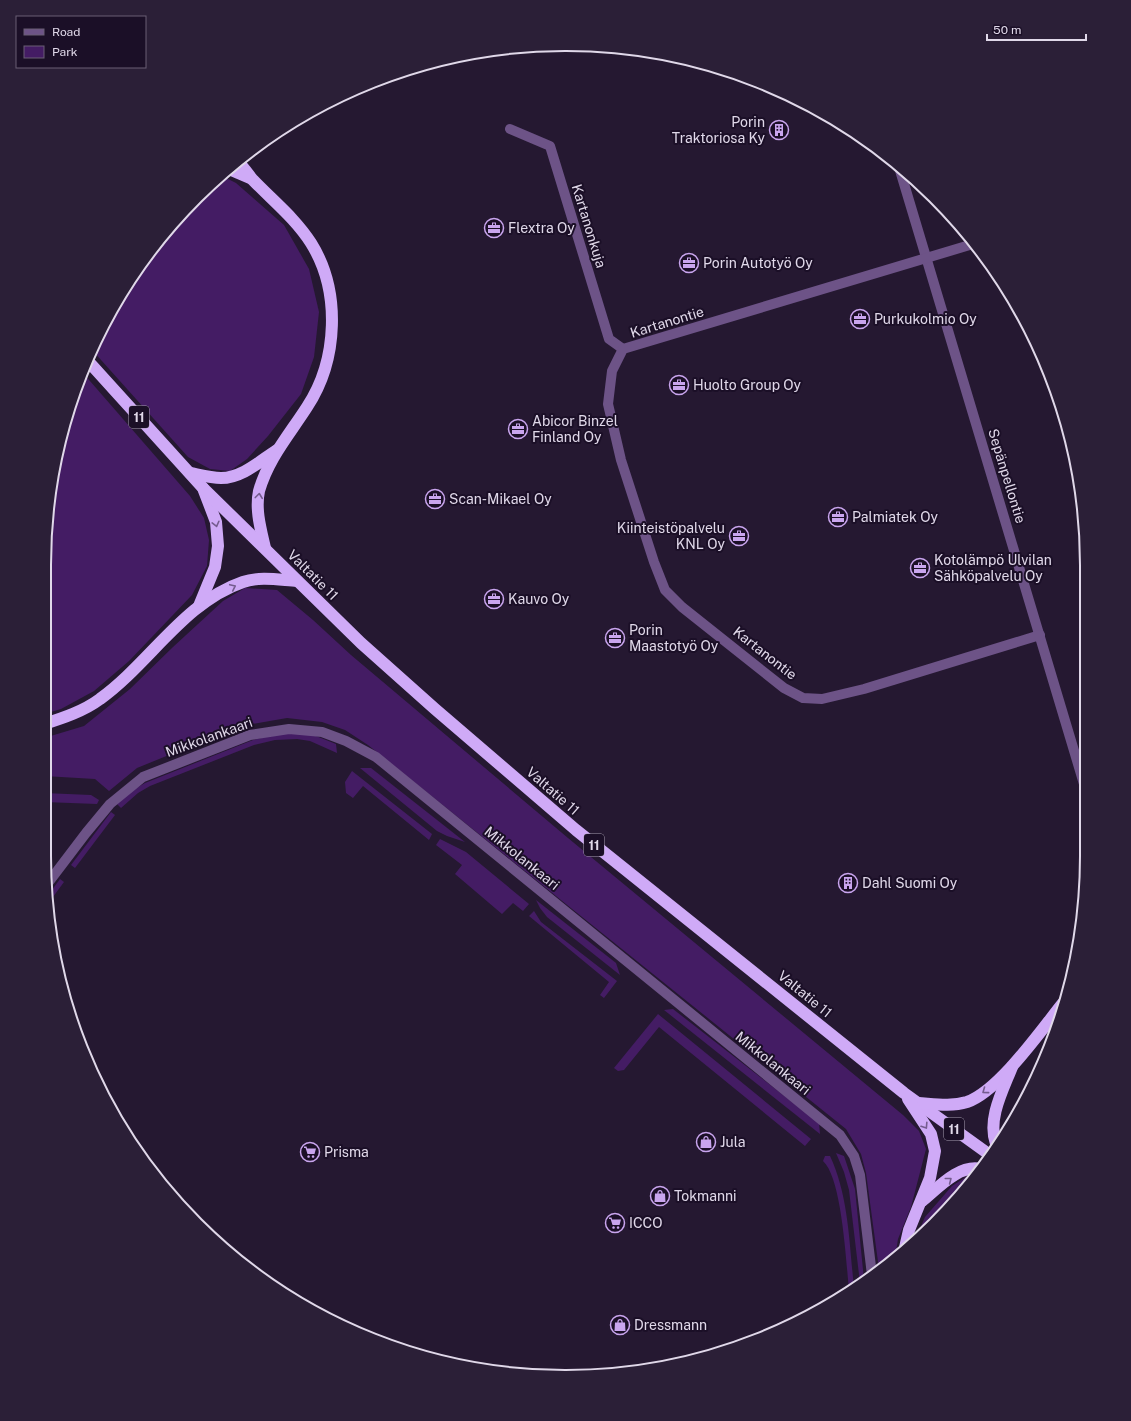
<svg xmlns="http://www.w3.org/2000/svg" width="1131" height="1421" font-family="'Public Sans',sans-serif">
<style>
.green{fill:#441c64}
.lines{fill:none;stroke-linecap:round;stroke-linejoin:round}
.minor{stroke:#6d5387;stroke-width:10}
.highway{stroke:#cfaaf7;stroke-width:12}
.oneway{stroke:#755c8f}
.labels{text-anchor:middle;stroke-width:4;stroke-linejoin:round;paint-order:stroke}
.shield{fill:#1b0f27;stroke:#a59caf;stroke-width:1}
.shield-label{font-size:13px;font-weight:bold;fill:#e0d8e9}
.poi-label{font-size:14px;fill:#e0d8e9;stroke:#1b0f27;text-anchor:start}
.street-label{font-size:14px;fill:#e0d8e9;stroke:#1b0f27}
.rim{fill:none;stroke:#e0d8e9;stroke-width:2}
</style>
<rect width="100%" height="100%" fill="#251831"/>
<g class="green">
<path d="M 222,176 L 236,183 L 284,225 L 309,269 L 319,312 L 314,357 L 301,394 L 268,436 L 247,459 L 230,471 L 210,469 L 188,457 L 93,351 L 114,305 L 173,222 Z"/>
<path d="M 83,373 L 190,496 L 204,518 L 209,540 L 207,566 L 192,595 L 129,661 L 94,691 L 61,709 L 44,714 L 45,532 L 72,398 Z"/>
<path d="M 245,588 L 277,590 L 313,620 L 351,655 L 568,838 L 903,1115 L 919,1131 L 926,1149 L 911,1207 L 898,1239 L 895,1258 L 879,1269 L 866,1173 L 861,1154 L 846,1129 L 368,745 L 345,730 L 322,722 L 287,718 L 252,724 L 191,746 L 137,768 L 109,791 L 95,779 L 44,776 L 44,738 L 84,726 L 130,689 L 173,647 L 223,601 Z"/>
<path d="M 296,733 L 311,734 L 336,744 L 337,753 L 310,741 L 297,739 L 275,740 L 254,745 L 150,786 L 138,793 L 121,808 L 117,804 L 133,790 L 145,783 L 253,740 L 274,735 Z"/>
<path d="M 360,768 L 371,768 L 465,842 L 447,836 L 437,831 Z"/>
<path d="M 352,771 L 432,834 L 429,840 L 363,786 L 353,798 L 346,793 L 345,782 Z"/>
<path d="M 44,793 L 91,795 L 99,800 L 97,804 L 44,802 Z"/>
<path d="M 111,812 L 115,815 L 75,868 L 71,865 Z"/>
<path d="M 440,839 L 466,852 L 529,904 L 523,911 L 513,903 L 502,914 L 455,874 L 462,865 L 436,845 Z"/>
<path d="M 60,879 L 64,882 L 50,901 L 49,894 Z"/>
<path d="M 536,900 L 616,963 L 620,975 L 547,917 L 540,908 Z"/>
<path d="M 534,911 L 541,922 L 617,981 L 604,998 L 600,995 L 609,982 L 529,916 Z"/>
<path d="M 673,1009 L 819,1123 L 820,1134 L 664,1010 Z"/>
<path d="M 658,1014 L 811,1139 L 805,1146 L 659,1027 L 624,1070 L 618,1071 L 614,1068 Z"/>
<path d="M 836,1153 L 844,1156 L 855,1189 L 864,1280 L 860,1283 L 849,1190 L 844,1172 Z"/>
<path d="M 825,1156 L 830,1156 C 849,1197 849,1243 854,1287 L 849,1290 C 846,1262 842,1178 823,1161 Z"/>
<path d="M 966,1177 L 975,1178 L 914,1243 L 925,1217 L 952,1186 Z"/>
</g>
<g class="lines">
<g class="minor">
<path d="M 510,129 L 550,146 L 609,339 L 623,349"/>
<path d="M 899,167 L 1087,794"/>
<path d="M 973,244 L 623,349 L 612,371 L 608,404 L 621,460 L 654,562 L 665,590 L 682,607 L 784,688 L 803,698 L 822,699 L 864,689 L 1040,635"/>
<path d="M 48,883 L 86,833 L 110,804 L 143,777 L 250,735 L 289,729 L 322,732 L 346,741 L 376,757 L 840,1135 L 854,1156 L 860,1175 L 872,1275"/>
</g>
<g class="highway">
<path d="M 238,161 C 243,167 248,174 253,180 C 273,201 295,218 311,243 C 341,291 338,360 307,407 C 289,435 268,459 259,491 C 255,510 261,530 265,548"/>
<path d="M 229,169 L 250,178"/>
<path d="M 88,361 L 203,488 L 216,522 L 218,546 L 215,567 L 199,606"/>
<path d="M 190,473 C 200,475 211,478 221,478 C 242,478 260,461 277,450"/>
<path d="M 203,488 L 361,643 L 435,709 L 576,830 L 904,1093 L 990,1155"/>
<path d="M 44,724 C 63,718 84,711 100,699 C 149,664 184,602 243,582 C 260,576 280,580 297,581"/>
<path d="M 918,1103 C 934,1104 951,1107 967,1102 C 999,1091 1042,1029 1063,1003"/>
<path d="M 996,1144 C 987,1119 1003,1090 1012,1067"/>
<path d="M 922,1201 C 938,1188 959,1164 981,1169"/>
<path d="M 904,1252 L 909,1230 L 930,1178 L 935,1151 L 931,1134 L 908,1099"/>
</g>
</g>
<defs><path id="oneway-chevron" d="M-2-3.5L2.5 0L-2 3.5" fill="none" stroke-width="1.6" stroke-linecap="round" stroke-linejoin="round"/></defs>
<g class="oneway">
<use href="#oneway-chevron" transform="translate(259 496) rotate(-83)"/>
<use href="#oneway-chevron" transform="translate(216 524) rotate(76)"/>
<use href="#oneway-chevron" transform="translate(233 587) rotate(-25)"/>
<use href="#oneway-chevron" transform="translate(985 1091) rotate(144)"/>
<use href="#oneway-chevron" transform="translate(925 1126) rotate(57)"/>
<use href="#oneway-chevron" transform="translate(949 1180) rotate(-38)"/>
</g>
<defs>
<g id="building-ring" transform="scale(1)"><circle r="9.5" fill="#1b0f27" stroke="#c9a5ee" stroke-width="1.5"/><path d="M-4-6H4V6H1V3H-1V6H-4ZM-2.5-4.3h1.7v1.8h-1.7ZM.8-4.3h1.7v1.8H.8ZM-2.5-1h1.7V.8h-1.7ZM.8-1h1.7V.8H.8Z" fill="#c9a5ee"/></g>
<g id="office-ring" transform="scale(1)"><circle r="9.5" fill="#1b0f27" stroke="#c9a5ee" stroke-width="1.5"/><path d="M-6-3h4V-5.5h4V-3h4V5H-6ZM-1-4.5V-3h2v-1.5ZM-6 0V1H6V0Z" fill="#c9a5ee"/></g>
<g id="shop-ring" transform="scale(1)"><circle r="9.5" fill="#1b0f27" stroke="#c9a5ee" stroke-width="1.5"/><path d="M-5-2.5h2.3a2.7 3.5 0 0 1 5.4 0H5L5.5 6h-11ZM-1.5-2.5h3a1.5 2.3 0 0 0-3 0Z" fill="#c9a5ee"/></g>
<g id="supermarket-ring" transform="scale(1)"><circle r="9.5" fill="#1b0f27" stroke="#c9a5ee" stroke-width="1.5"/><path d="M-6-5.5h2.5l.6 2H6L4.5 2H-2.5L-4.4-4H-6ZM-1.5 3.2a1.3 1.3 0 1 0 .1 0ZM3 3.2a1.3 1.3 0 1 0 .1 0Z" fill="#c9a5ee"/></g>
</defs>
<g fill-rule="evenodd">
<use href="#building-ring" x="779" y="130"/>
<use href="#office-ring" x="494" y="228"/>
<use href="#office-ring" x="689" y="263"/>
<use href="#office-ring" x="860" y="319"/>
<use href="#office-ring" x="679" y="385"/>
<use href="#office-ring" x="518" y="429"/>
<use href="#office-ring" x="435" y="499"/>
<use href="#office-ring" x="838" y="517"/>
<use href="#office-ring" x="739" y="536"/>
<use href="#office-ring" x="920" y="568"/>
<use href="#office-ring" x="494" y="599"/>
<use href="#office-ring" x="615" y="638"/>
<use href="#building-ring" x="848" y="883"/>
<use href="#shop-ring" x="706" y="1142"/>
<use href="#supermarket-ring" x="310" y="1152"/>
<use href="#shop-ring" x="660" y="1196"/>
<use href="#supermarket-ring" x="615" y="1223"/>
<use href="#shop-ring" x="620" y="1325"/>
</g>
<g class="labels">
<g class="shield">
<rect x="129" y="406" width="20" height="22" rx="3"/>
<rect x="584" y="834" width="20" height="22" rx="3"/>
<rect x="944" y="1118" width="20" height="22" rx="3"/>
</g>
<g class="shield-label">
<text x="139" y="422">11</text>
<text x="594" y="850">11</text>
<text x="954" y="1134">11</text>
</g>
<g class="poi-label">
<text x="765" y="127" text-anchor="end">Porin<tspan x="765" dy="16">Traktoriosa Ky</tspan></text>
<text x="508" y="233">Flextra Oy</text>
<text x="703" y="268">Porin Autotyö Oy</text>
<text x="874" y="324">Purkukolmio Oy</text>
<text x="693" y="390">Huolto Group Oy</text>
<text x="532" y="426">Abicor Binzel<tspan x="532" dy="16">Finland Oy</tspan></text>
<text x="449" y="504">Scan-Mikael Oy</text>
<text x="852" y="522">Palmiatek Oy</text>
<text x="725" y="533" text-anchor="end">Kiinteistöpalvelu<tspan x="725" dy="16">KNL Oy</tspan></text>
<text x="934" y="565">Kotolämpö Ulvilan<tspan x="934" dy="16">Sähköpalvelu Oy</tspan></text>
<text x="508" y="604">Kauvo Oy</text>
<text x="629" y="635">Porin<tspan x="629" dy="16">Maastotyö Oy</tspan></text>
<text x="862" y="888">Dahl Suomi Oy</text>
<text x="720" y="1147">Jula</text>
<text x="324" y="1157">Prisma</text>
<text x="674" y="1201">Tokmanni</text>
<text x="629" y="1228">ICCO</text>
<text x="634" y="1330">Dressmann</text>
</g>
<g class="street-label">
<text transform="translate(589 226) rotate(73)" y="5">Kartanonkuja</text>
<text transform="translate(667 322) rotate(-17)" y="5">Kartanontie</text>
<text transform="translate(1007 476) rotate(73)" y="5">Sepänpellontie</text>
<text transform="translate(313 575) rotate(45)" y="5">Valtatie 11</text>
<text transform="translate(765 653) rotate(38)" y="5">Kartanontie</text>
<text transform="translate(209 737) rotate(-20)" y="5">Mikkolankaari</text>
<text transform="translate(553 791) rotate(41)" y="5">Valtatie 11</text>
<text transform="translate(522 858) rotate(39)" y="5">Mikkolankaari</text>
<text transform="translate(805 994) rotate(39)" y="5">Valtatie 11</text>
<text transform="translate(773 1063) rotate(39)" y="5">Mikkolankaari</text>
</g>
</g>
<path d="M0 0H1131V1421H0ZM565 51H566A514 514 0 0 1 1080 565V856A514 514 0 0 1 566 1370H565A514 514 0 0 1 51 856V565A514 514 0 0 1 565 51Z" fill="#2b1f37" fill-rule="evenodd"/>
<path class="rim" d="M565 51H566A514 514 0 0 1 1080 565V856A514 514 0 0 1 566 1370H565A514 514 0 0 1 51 856V565A514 514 0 0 1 565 51Z"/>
<rect x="16" y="16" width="130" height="52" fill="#1b0f27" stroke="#6a5f75"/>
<rect x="24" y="29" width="20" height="6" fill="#6d5387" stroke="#6a5f75"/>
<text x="52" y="36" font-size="12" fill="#e0d8e9">Road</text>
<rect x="24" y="46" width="20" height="12" fill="#441c64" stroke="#6a5f75"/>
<text x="52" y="56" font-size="12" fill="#e0d8e9">Park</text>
<path d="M987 34v6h99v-6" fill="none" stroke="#e0d8e9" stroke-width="2"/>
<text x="993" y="34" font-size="12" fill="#e0d8e9" stroke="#1b0f27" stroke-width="3" paint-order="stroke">50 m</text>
</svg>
